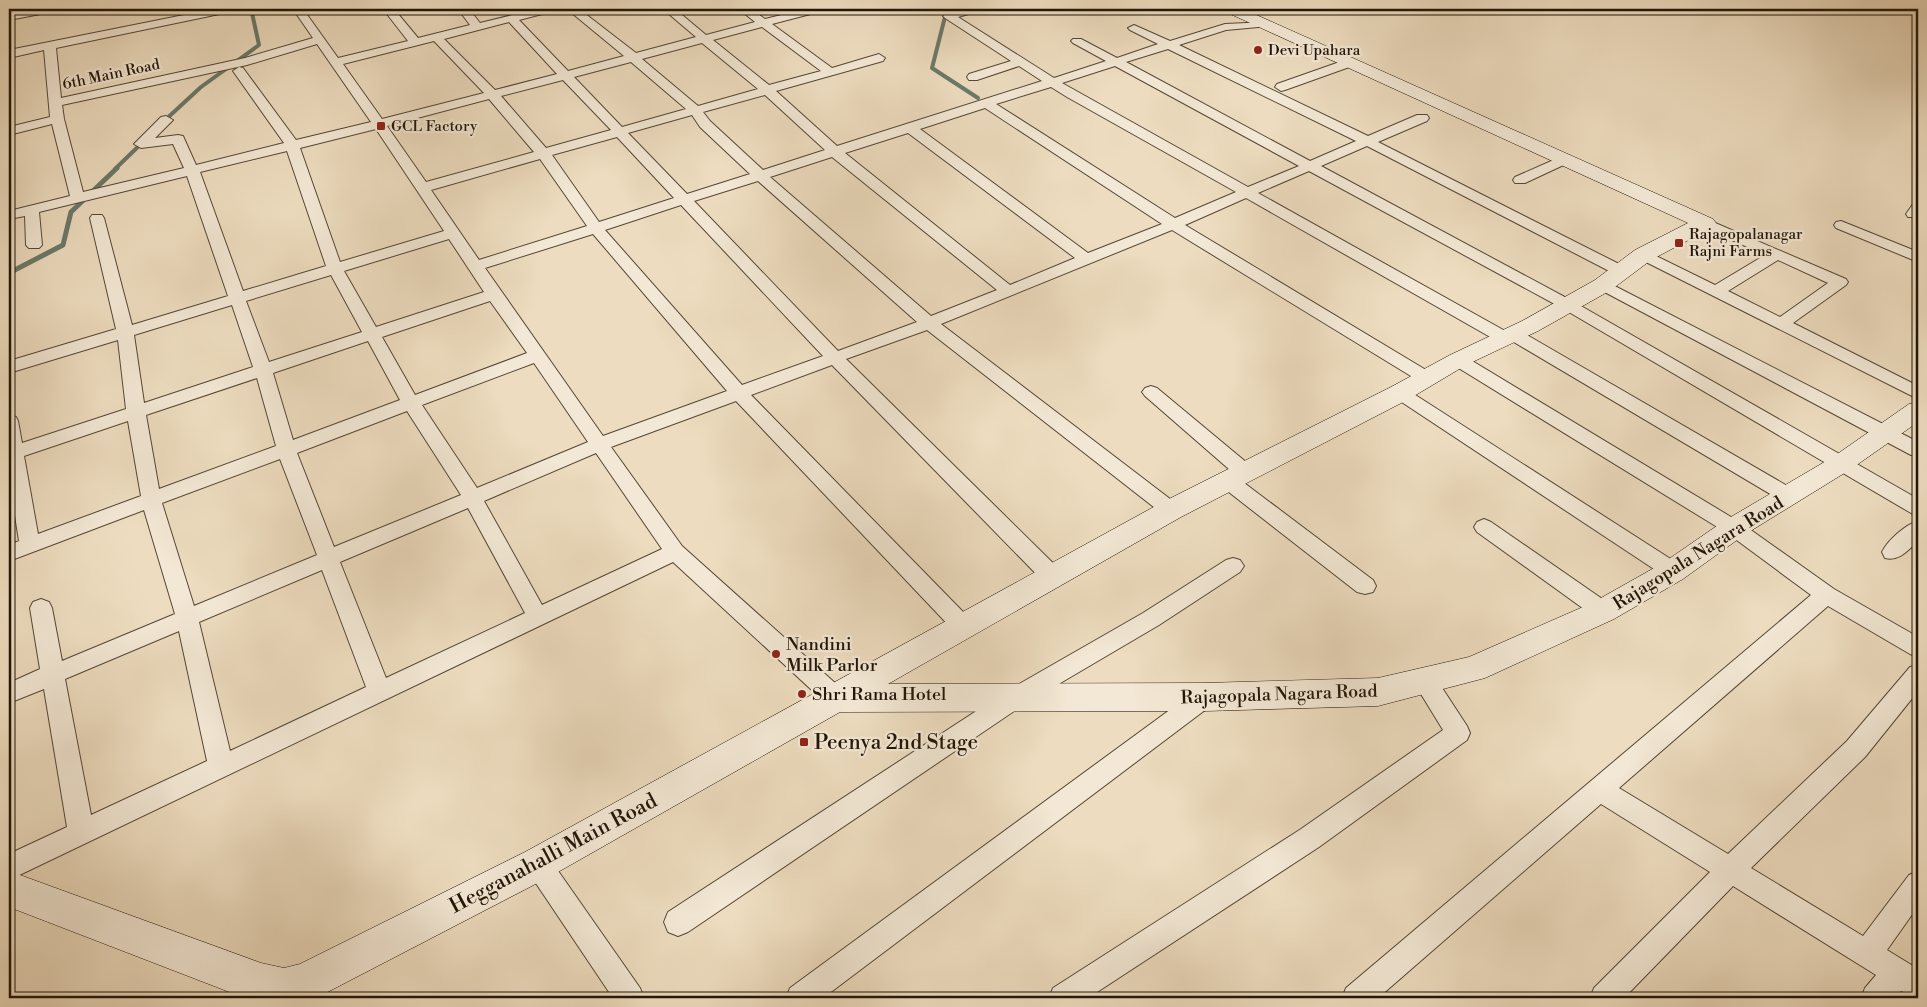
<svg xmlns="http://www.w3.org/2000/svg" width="1927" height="1007" font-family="'Libre Bodoni',serif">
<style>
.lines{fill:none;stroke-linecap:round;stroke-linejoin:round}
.stream-far1{stroke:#6a796a;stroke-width:4}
.stream{stroke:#6a796a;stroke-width:5}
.street-casing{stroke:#544736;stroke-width:2}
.secondary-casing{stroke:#211508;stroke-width:1}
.street{fill:#f3e8d5;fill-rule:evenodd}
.secondary{fill:#f3e8d5;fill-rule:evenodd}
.poi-dot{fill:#8f2418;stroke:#f3e8d5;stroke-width:2}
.labels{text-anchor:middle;stroke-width:4.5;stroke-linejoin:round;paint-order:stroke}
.far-poi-label{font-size:15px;fill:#211508;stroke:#f3e8d5;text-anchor:start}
.far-street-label{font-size:15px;fill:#211508;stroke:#f3e8d5}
.street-label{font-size:18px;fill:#211508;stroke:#f3e8d5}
.poi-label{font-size:18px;fill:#211508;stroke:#f3e8d5;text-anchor:start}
.near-poi-label{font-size:21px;fill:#211508;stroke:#f3e8d5;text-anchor:start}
.near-street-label{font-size:21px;fill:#211508;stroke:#f3e8d5}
</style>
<rect width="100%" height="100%" fill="#eddcbf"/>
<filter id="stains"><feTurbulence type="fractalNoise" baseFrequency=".004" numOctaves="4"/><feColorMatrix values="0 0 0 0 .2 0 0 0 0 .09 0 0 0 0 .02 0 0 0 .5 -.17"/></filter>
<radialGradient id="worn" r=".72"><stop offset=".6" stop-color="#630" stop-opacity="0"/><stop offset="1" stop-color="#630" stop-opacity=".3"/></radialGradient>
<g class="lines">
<g class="stream-far1">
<path d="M 947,9 L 932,68 L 978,98"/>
<path d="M 163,122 L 201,87 L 259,45 L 252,13 L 255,9"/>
<path d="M 115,169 L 144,141"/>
</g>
<path class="stream" d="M 9,273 L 63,245 L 71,212 L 117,168"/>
<g class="street-casing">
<g id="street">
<path d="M 35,9 L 57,9 L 51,12 L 9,20 L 9,14 Z"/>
<path d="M 214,9 L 235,9 L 229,12 L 56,48 L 61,98 L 245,58 L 313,38 L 293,9 L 303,9 L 338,58 L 408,41 L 383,9 L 394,9 L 418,38 L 470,25 L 458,9 L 469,9 L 480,23 L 537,9 L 555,9 L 554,11 L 519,20 L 568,71 L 624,56 L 567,9 L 579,9 L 636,53 L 696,37 L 663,9 L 675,9 L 706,35 L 755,22 L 739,9 L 751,9 L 765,19 L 806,9 L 823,9 L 822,11 L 772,24 L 832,68 L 879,54 L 885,58 L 883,61 L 776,91 L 837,146 L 1042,81 L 1019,66 L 977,80 L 969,80 L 967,77 L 969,74 L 1011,61 L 945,18 L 943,16 L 945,14 L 963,9 L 980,9 L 979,11 L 958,17 L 1054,78 L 1106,61 L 1073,43 L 1071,41 L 1073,39 L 1081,39 L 1117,58 L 1158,44 L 1130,30 L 1128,28 L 1134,25 L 1170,41 L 1225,24 L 1269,22 L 1271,24 L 1269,26 L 1226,30 L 1179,45 L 1368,136 L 1417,115 L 1427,115 L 1429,118 L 1427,121 L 1378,142 L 1627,268 L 1629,271 L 1627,274 L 1615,274 L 1367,146 L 1321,166 L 1574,302 L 1918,499 L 1918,515 L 1911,513 L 1562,308 L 1309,171 L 1258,193 L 1507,332 L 1514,330 L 1520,331 L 1796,491 L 1799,496 L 1796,501 L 1789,503 L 1782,501 L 1512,341 L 1505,343 L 1499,342 L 1246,198 L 1185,225 L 1431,373 L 1434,377 L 1431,381 L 1425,383 L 1419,381 L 1172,230 L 941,324 L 1178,505 L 1181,510 L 1178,515 L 1171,517 L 1164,515 L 927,330 L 846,359 L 1060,570 L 1063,576 L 1060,582 L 1052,584 L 1044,582 L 832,365 L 751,395 L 971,620 L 974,626 L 971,632 L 963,635 L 955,632 L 736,401 L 611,447 L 682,546 L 844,691 L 848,698 L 844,705 L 836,708 L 828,705 L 673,562 L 9,880 L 9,854 L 67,827 L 44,689 L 9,703 L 9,683 L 40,669 L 30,608 L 33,602 L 41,599 L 49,602 L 52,608 L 62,661 L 175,614 L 144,510 L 9,561 L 9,545 L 19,541 L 9,477 L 9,415 L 16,417 L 18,421 L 22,443 L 126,409 L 118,340 L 9,373 L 9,361 L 116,329 L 90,218 L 92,215 L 102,215 L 104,218 L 132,325 L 228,296 L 187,176 L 39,212 L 42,245 L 39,248 L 29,248 L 26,245 L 25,216 L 9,219 L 9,211 L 70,196 L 52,124 L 9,135 L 9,127 L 50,117 L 44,50 L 9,58 L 9,50 ZM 509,22 L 557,74 L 495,90 L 444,39 ZM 762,27 L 821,71 L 769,85 L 713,40 ZM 434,41 L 484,93 L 382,119 L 343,64 ZM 702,43 L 758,89 L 698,106 L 642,59 ZM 317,44 L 371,122 L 296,140 L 243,68 L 239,67 L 233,71 L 284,143 L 196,165 L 183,136 L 178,135 L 155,138 L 173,120 L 166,116 L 161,117 L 134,144 L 141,148 L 173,144 L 184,168 L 83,192 L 64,119 L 62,105 L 247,65 ZM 1168,49 L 1356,141 L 1310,161 L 1126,62 ZM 631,62 L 686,109 L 622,127 L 574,77 ZM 1115,66 L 1299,166 L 1248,187 L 1062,83 ZM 563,80 L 611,130 L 546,148 L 501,96 ZM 1051,87 L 1067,97 L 1236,192 L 1175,218 L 996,104 ZM 765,95 L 825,150 L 763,170 L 710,121 L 703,112 ZM 489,99 L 534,152 L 426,182 L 387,126 ZM 985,108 L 1162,224 L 1088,253 L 920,129 ZM 692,115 L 700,127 L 750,174 L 687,194 L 628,133 ZM 376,129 L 444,231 L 340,262 L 300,148 ZM 908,133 L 1075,258 L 1010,285 L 845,153 ZM 617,137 L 674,198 L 599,222 L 552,155 ZM 287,151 L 326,266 L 243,291 L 200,172 ZM 832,157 L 997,290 L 931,316 L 770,177 ZM 540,159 L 587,226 L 479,260 L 431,190 ZM 758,181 L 917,322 L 838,351 L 694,201 ZM 681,205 L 823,356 L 742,385 L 605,230 ZM 593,234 L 727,391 L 603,436 L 485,268 ZM 449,239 L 484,292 L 376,327 L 344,271 ZM 331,275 L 362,332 L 269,362 L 246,301 ZM 490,301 L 527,353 L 415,395 L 382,337 ZM 232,305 L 253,367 L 144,403 L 134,335 ZM 368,341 L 400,400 L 293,440 L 273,373 ZM 534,363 L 588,442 L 477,488 L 422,405 ZM 257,378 L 276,446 L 159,489 L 146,415 ZM 407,411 L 461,495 L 334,547 L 297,453 ZM 128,421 L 141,496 L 38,534 L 24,456 ZM 596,453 L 662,549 L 542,605 L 484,501 ZM 280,459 L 317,555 L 194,606 L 162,503 ZM 468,508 L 525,613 L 386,678 L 340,562 ZM 322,570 L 366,687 L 230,751 L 199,622 ZM 179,631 L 207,761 L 91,815 L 65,679 Z"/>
<path d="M 1351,58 L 1357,62 L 1355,65 L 1285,90 L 1281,91 L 1275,87 L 1277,84 Z"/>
<path d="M 1565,155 L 1570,156 L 1572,159 L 1570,162 L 1525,183 L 1515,183 L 1513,180 L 1515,177 Z"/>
<path d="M 1918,203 L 1918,217 L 1908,217 L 1906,214 L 1913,204 Z"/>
<path d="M 1706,219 L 1846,279 L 1848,282 L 1846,285 L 1793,323 L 1918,386 L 1918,399 L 1638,258 L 1635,255 L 1638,252 L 1648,252 L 1715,285 L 1765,255 L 1701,226 L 1699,223 L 1701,220 ZM 1778,260 L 1828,283 L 1780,317 L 1728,291 Z"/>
<path d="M 1841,221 L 1918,252 L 1918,262 L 1836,228 L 1834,225 L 1836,222 Z"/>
<path d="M 1603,280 L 1918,442 L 1918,456 L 1911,455 L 1597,288 L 1595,285 L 1597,282 Z"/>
<path d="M 1458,355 L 1464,356 L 1741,523 L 1834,589 L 1918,637 L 1918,657 L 1910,654 L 1828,606 L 1619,788 L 1728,854 L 1847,741 L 1910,667 L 1918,665 L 1918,691 L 1865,757 L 1751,868 L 1863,936 L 1909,875 L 1918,871 L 1918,906 L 1887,950 L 1918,969 L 1918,998 L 1901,991 L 1894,998 L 1861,998 L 1865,988 L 1876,975 L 1733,886 L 1624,998 L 1590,998 L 1594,988 L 1710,872 L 1601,804 L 1378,998 L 1342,998 L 1346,988 L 1811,595 L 1727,533 L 1452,364 L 1449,360 L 1452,356 Z"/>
<path d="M 1151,386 L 1157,388 L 1252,467 L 1255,472 L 1252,477 L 1245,479 L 1238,477 L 1145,396 L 1142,392 L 1145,388 Z"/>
<path d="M 1400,387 L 1406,389 L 1680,565 L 1684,571 L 1680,577 L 1673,579 L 1666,577 L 1394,397 L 1391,393 L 1394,389 Z"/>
<path d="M 1228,474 L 1235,476 L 1373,580 L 1376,586 L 1373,592 L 1365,594 L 1357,592 L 1221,486 L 1218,481 L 1221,476 Z"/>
<path d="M 1484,519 L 1491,522 L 1611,605 L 1614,611 L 1611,617 L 1603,620 L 1595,617 L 1477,532 L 1474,527 L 1477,522 Z"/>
<path d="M 1918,521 L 1918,541 C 1908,550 1899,562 1885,558 L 1882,552 C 1888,540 1905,525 1918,521 Z"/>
<path d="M 1233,558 L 1240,560 L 1244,566 L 1240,572 L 1159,625 L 1023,705 L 688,932 L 678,936 L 668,932 L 664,922 L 668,912 L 1007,691 L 1143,613 L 1226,560 Z"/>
<path d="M 1425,671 L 1433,674 L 1467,726 L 1470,733 L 1467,740 L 1319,847 L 1088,998 L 1049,998 L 1053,988 L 1301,829 L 1443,730 L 1413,681 L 1417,674 Z"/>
<path d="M 1205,687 L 1213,690 L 1217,697 L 1213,704 L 823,998 L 786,998 L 790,988 L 1197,690 Z"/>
<path d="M 538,851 L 547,855 L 640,988 L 644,998 L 613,998 L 529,873 L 525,864 L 529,855 Z"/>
</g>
</g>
<g class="secondary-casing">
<path id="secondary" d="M 1224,9 L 1243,9 L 1713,219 L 1716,223 L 1713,227 L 1651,260 L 1611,290 L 1538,331 L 1466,365 L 1409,399 L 1181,517 L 888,684 L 1205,683 L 1378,678 L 1469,657 L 1592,603 L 1663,563 L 1724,521 L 1833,457 L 1909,404 L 1918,402 L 1918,422 L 1851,469 L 1744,535 L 1683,579 L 1614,619 L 1485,678 L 1378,706 L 1205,711 L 840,712 L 551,876 L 316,998 L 245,998 L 9,907 L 9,871 L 261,963 L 284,968 L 300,964 L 525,852 L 1161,503 L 1391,387 L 1450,355 L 1522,321 L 1595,280 L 1635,250 L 1688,223 L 1226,12 Z"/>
</g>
<use href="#street" class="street"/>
<use href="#secondary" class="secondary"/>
</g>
<g class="poi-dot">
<circle cx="1258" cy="50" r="5"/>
<rect x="376" y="121" width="10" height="10" rx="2.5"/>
<rect x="1674" y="238" width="10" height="10" rx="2.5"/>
<circle cx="776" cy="654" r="5"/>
<circle cx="802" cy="694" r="5"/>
<rect x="799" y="737" width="10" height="10" rx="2.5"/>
</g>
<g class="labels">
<g class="far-poi-label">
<text x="1268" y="55">Devi Upahara</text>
<text x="391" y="131">GCL Factory</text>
<text x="1689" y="239">Rajagopalanagar<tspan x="1689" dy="17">Rajni Farms</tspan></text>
</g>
<g class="far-street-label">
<text transform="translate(111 74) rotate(-12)" y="5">6th Main Road</text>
</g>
<g class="street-label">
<text transform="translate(1698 553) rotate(-32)" y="6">Rajagopala Nagara Road</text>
<text transform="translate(1279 694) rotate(-2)" y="6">Rajagopala Nagara Road</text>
</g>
<g class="poi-label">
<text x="786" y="650">Nandini<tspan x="786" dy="21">Milk Parlor</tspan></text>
<text x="812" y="700">Shri Rama Hotel</text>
</g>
<g class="near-poi-label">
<text x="814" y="749">Peenya 2nd Stage</text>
</g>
<g class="near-street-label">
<text transform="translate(553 853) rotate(-28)" y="7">Hegganahalli Main Road</text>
</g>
</g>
<rect width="1927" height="1007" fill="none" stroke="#eddcbf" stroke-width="30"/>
<rect x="10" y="10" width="1907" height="987" fill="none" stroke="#211508" stroke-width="2.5"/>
<rect x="15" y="15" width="1897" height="977" fill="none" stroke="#211508"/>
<rect width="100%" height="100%" filter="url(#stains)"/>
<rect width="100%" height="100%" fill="url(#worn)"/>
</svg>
